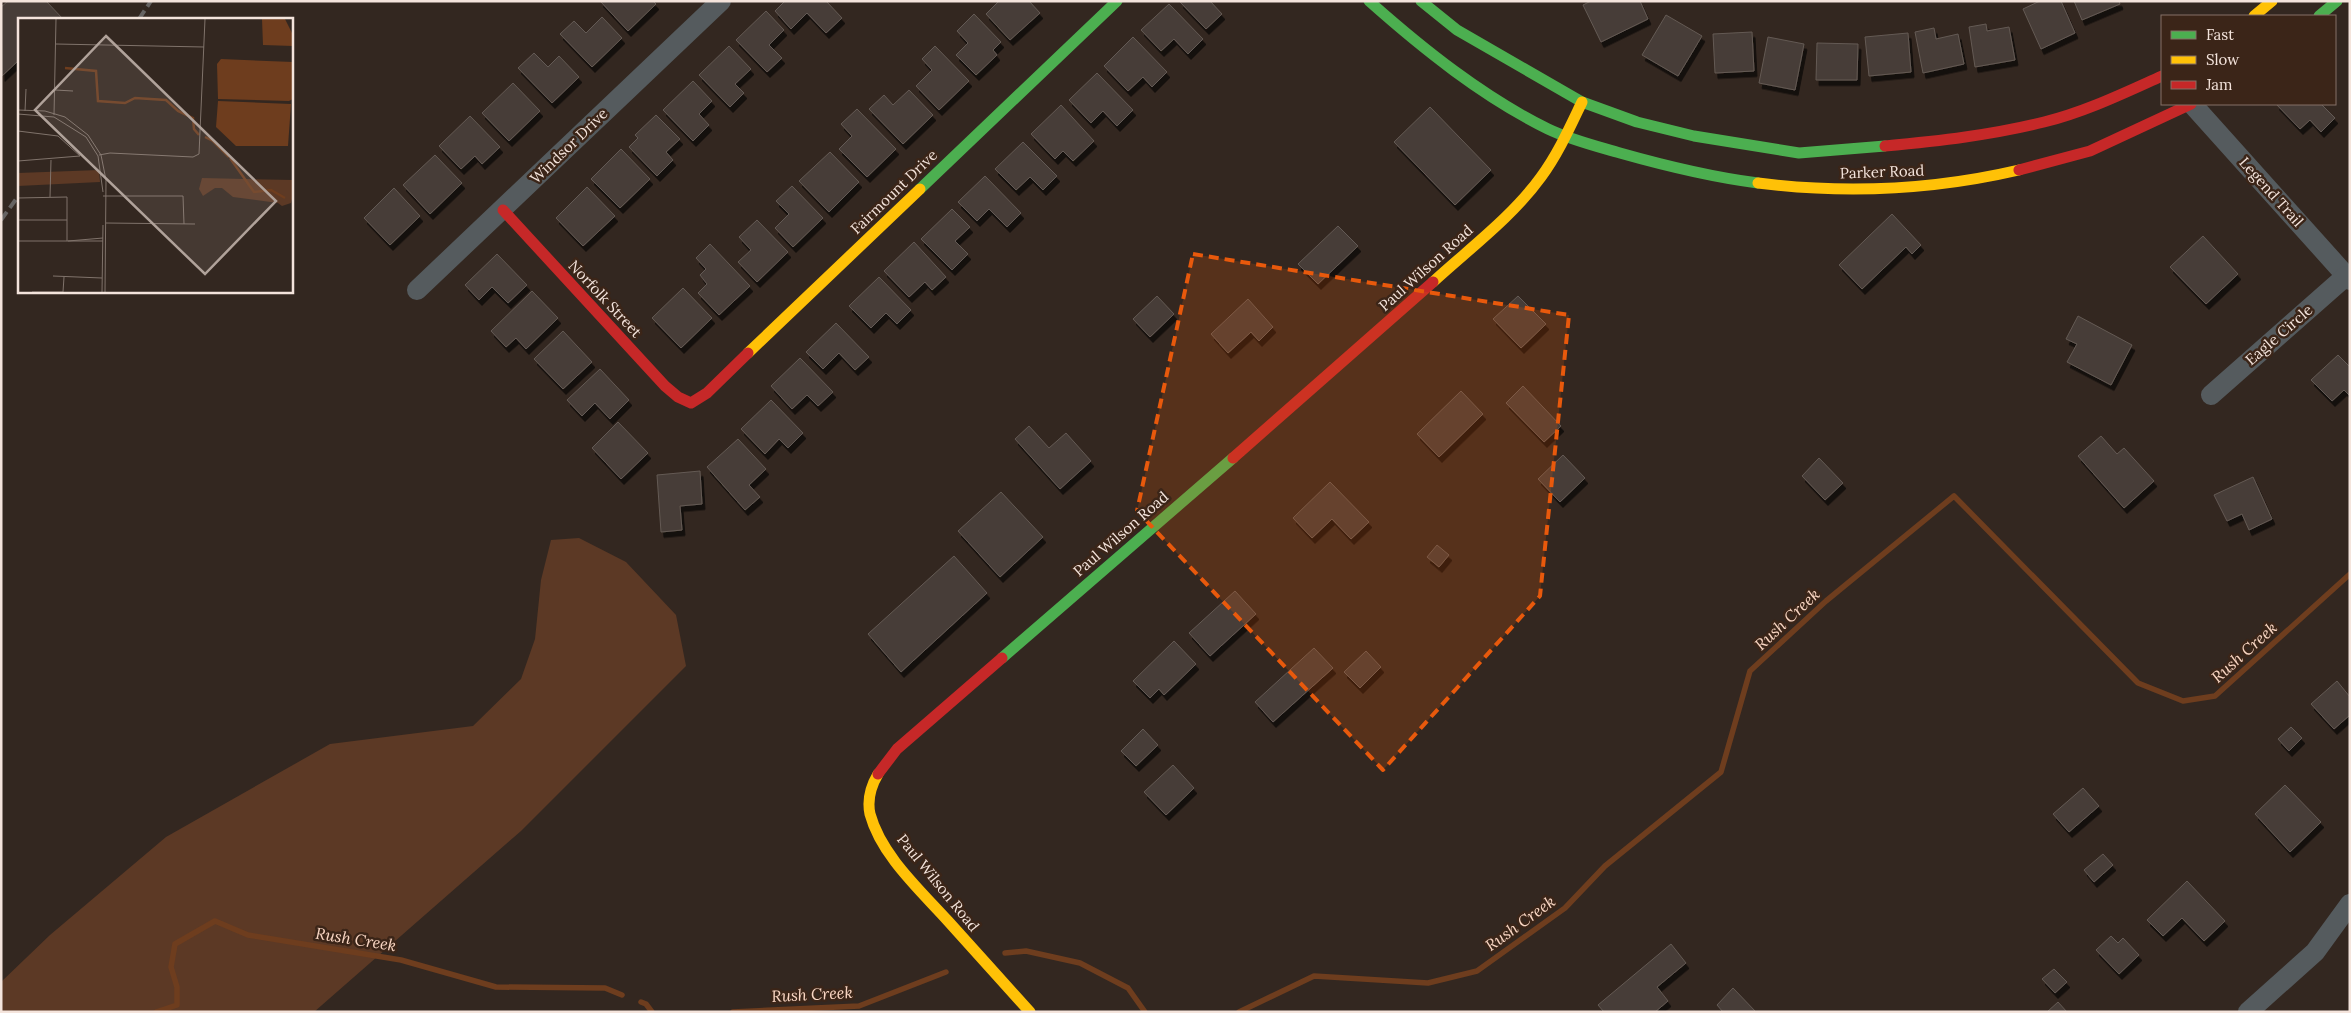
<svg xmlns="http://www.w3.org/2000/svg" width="2351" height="1013" font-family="Lora,serif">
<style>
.green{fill:#5c3925}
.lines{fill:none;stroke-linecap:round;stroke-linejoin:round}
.stream{stroke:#6e3d1e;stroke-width:5.5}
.building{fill:#473d37;stroke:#645a54;filter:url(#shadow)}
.street{stroke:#555b5e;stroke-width:20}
.fast{stroke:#4caf50;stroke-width:11}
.slow{stroke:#ffc107;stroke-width:11}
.jam{stroke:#c62828;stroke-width:11}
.rail{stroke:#666362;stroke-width:4;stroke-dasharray:10 5;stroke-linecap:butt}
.marked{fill:#e8590c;fill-opacity:0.2;stroke:#e8590c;stroke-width:4;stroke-dasharray:10 6;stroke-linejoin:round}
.labels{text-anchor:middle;stroke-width:5;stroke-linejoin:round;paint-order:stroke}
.street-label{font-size:15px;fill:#f4e4dc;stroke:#3b2518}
.water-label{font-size:16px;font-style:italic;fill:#f9d6c3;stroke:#3b2518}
.inset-river{fill:none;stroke:#6e3d1e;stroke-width:2.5}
.inset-road{fill:none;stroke:#80736b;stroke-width:1}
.view{fill:#b0a29a;fill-opacity:0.15;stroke:#b0a29a;stroke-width:2.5}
.inset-edge{fill:none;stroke:#f4e4dc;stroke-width:2.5}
</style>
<defs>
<filter id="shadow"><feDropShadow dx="3" dy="5.5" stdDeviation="0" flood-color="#0009"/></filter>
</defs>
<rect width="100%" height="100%" fill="#332720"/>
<path class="green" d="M 579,538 L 626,562 L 676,615 L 686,666 L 521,831 L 314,1012 L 1,1012 L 1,982 L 50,935 L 166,837 L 330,744 L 473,726 L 521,679 L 535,639 L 541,580 L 551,540 Z"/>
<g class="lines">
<g class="stream">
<path d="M 1005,953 L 1026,951 L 1080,963 L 1128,988 L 1145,1012"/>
<path d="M 641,1002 L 646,1004 L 652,1012"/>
<path d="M 156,1012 L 177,1005 L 177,987 L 171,967 L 175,944 L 215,921 L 248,935 L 401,960 L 496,987 L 605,988 L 622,995"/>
<path d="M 733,1012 L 859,1006 L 946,972"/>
<path d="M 1239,1012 L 1314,976 L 1428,983 L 1477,971 L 1565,908 L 1605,866 L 1721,772 L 1750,671 L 1826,601 L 1954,496 L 2138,683 L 2183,701 L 2215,696 L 2350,574"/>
</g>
</g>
<g class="building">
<path d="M 8,1 L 46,1 L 63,19 L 19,19 L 19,60 L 2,76 L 1,7 Z"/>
<path d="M 600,1 L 653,1 L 656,4 L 628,31 Z"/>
<path d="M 785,1 L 826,1 L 842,18 L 826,33 L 807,13 L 791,29 L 775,11 Z"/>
<path d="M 999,1 L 1029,1 L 1040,13 L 1010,40 L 986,14 Z"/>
<path d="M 1210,1 L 1222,14 L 1206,29 L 1180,2 Z"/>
<path d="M 1591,1 L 1640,1 L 1648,19 L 1601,42 L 1583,5 Z"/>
<path d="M 2040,1 L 2061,1 L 2075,33 L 2041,49 L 2023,9 Z"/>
<path d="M 2074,1 L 2119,1 L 2120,4 L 2082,20 Z"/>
<path d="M 1169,4 L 1203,39 L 1188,54 L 1174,39 L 1161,51 L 1141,30 Z"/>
<path d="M 766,11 L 784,30 L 769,45 L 782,58 L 767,72 L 736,40 Z"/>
<path d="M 974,14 L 1001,42 L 993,50 L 997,55 L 976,75 L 956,55 L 968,43 L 957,31 Z"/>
<path d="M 1666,15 L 1702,36 L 1678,76 L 1642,55 Z"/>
<path d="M 602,17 L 622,38 L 592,67 L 560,34 L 574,21 L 586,33 Z"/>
<path d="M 1986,24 L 1987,31 L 2009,27 L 2015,60 L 1975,67 L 1969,27 Z"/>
<path d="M 1934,28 L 1936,39 L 1958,34 L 1964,64 L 1923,73 L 1915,32 Z"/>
<path d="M 1752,32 L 1754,71 L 1715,73 L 1713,34 Z"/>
<path d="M 1908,33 L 1911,72 L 1869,76 L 1865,37 Z"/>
<path d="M 1133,37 L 1167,72 L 1152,87 L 1143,77 L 1128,91 L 1104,66 Z"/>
<path d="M 1768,37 L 1804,44 L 1795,90 L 1759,83 Z"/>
<path d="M 1817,43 L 1858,44 L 1857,80 L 1816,80 Z"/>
<path d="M 729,46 L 751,69 L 735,84 L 744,93 L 730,107 L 699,75 Z"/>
<path d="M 935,46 L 969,81 L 939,110 L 916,86 L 932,70 L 922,59 Z"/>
<path d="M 534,53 L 548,67 L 559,56 L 579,77 L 552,103 L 518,68 Z"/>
<path d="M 1097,73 L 1133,110 L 1117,126 L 1103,111 L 1091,123 L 1069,100 Z"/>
<path d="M 693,81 L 712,101 L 699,114 L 709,125 L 693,141 L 663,110 Z"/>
<path d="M 513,83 L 540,111 L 509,141 L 482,113 Z"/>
<path d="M 909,90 L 933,115 L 903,144 L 869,109 L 884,95 L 893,105 Z"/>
<path d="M 2276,104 L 2321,104 L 2335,118 L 2321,132 L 2310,120 L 2300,129 Z"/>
<path d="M 1061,105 L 1094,141 L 1073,161 L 1063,151 L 1055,159 L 1031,134 Z"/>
<path d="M 1430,107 L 1491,170 L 1455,205 L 1394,142 Z"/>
<path d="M 857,109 L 896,149 L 867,177 L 839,149 L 852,136 L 841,124 Z"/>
<path d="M 656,115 L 680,139 L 666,152 L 673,160 L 657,176 L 629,147 L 638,138 L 635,135 Z"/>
<path d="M 470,116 L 500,147 L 482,164 L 475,156 L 461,169 L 439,146 Z"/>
<path d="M 1023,142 L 1057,176 L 1043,190 L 1030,177 L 1016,190 L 995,169 Z"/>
<path d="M 621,149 L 650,179 L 620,208 L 591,179 Z"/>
<path d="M 830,152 L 859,182 L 829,212 L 799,181 Z"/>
<path d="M 435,155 L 462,183 L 430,214 L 403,185 Z"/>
<path d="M 985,176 L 1021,213 L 1007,227 L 989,209 L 977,221 L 958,202 Z"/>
<path d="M 792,186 L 823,218 L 793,247 L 775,228 L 789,214 L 776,201 Z"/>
<path d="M 587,187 L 615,216 L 583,246 L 556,218 Z"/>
<path d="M 394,188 L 420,216 L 390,245 L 364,218 Z"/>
<path d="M 952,209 L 970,227 L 955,241 L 968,254 L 952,270 L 921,239 Z"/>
<path d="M 1892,214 L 1921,245 L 1912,254 L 1906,247 L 1862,289 L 1839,265 Z"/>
<path d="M 757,220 L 788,252 L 757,282 L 738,262 L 751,250 L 739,237 Z"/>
<path d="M 1338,226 L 1358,246 L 1318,284 L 1298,264 Z"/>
<path d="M 2203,236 L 2238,274 L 2206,304 L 2170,267 Z"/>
<path d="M 914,242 L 946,277 L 932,290 L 925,282 L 909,297 L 884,271 Z"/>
<path d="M 710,244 L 750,286 L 719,315 L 698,293 L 707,284 L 700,275 L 706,269 L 696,258 Z"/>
<path d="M 497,254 L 527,285 L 508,303 L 492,287 L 479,300 L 465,285 Z"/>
<path d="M 879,277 L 911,310 L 897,324 L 886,313 L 871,328 L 849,306 Z"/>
<path d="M 683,288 L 712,318 L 681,348 L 652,318 Z"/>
<path d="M 532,291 L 558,318 L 526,349 L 516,338 L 506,347 L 491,331 Z"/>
<path d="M 1157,296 L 1174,314 L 1150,337 L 1133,319 Z"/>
<path d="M 1518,296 L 1546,324 L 1521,348 L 1493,319 Z"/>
<path d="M 1248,299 L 1273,327 L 1259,341 L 1251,332 L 1228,353 L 1211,334 Z"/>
<path d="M 2078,316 L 2132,345 L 2111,385 L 2067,362 L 2077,344 L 2066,339 Z"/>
<path d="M 836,323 L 869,357 L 855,370 L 839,353 L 823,369 L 806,352 Z"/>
<path d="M 563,331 L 592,362 L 563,389 L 534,359 Z"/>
<path d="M 2338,355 L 2350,367 L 2350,396 L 2344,390 L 2332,401 L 2311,380 Z"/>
<path d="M 800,358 L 833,392 L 818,406 L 807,395 L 792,409 L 771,386 Z"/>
<path d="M 600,369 L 629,400 L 610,419 L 595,403 L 582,416 L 567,400 Z"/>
<path d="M 1523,386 L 1561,426 L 1544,442 L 1506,403 Z"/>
<path d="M 1461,391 L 1483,414 L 1439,457 L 1417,434 Z"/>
<path d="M 771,400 L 803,433 L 788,448 L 779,439 L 765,454 L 741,429 Z"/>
<path d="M 618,422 L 648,453 L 621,479 L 592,448 Z"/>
<path d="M 1029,426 L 1049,448 L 1066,433 L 1091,461 L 1060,489 L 1015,439 Z"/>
<path d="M 2101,436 L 2117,454 L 2124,448 L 2154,481 L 2124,508 L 2078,456 Z"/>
<path d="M 738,439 L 766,469 L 749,485 L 760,497 L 745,510 L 707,467 Z"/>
<path d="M 1563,455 L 1585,478 L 1560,502 L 1538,479 Z"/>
<path d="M 1819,458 L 1843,483 L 1825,500 L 1802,476 Z"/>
<path d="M 700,471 L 702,504 L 680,506 L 682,530 L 661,532 L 657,475 Z"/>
<path d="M 2253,477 L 2272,519 L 2249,530 L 2242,514 L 2227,521 L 2214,495 Z"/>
<path d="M 1330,482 L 1369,522 L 1351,539 L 1332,519 L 1312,538 L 1293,518 Z"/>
<path d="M 1001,492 L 1043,537 L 1000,577 L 958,531 Z"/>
<path d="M 1437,545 L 1449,555 L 1439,567 L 1427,557 Z"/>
<path d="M 954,556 L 987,593 L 901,672 L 868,634 Z"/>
<path d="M 1235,591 L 1256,614 L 1210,656 L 1189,633 Z"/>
<path d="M 1174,641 L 1196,664 L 1164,695 L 1159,689 L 1150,698 L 1133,681 Z"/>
<path d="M 1314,648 L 1333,668 L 1273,722 L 1255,702 Z"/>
<path d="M 1366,651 L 1381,667 L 1360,688 L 1344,672 Z"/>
<path d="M 2337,681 L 2350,697 L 2350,715 L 2334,729 L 2311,704 Z"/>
<path d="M 2291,727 L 2302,738 L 2289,751 L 2278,739 Z"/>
<path d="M 1143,729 L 1158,745 L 1136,766 L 1121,751 Z"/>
<path d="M 1173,765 L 1194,788 L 1166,815 L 1144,792 Z"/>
<path d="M 2285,785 L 2321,822 L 2290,852 L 2255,814 Z"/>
<path d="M 2083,788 L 2099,806 L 2069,832 L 2053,814 Z"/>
<path d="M 2103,854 L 2113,865 L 2094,882 L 2084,870 Z"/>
<path d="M 2187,881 L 2225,921 L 2204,941 L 2182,918 L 2163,936 L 2147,920 Z"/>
<path d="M 2111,936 L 2118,943 L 2123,938 L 2139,955 L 2119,974 L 2096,950 Z"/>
<path d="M 1671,944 L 1686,963 L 1657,987 L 1668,1001 L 1655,1012 L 1604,1012 L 1598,1005 Z"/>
<path d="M 2054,969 L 2067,982 L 2055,993 L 2042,979 Z"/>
<path d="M 1733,988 L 1756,1012 L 1723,1012 L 1717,1005 Z"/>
<path d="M 2058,1002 L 2067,1012 L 2047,1012 Z"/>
</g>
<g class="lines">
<g class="street">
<path d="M 2192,104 L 2350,280"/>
<path d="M 417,290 L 721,1"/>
<path d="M 2211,395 L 2346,276"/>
<path d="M 2248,1012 L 2315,952 L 2350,904"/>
</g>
<g class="fast">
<path d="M 1369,1 C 1423,49 1483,97 1548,129 C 1571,140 1596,146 1620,153 C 1666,166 1711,177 1758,183"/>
<path d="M 1421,1 L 1457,30 L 1582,102 L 1637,122 L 1694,136 L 1799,153 L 1885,146"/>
<path d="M 2319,16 L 2337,1"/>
<path d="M 920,189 L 1117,1"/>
<path d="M 1002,658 L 1233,458"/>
</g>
<g class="slow">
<path d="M 2254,16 L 2272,1"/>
<path d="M 1758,183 C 1845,194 1933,190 2019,170"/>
<path d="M 1433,282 C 1470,248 1512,217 1541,177 C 1558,154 1570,127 1582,102"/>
<path d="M 748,353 L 920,189"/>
<path d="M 878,774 C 871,786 867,800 870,814 C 881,855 920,890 948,921 C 975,951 1003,982 1030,1012"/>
</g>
<g class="jam">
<path d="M 1885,146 C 1939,141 1992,135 2044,122 C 2085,112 2124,93 2162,76"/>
<path d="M 2019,170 L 2090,151 L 2191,104"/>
<path d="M 503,210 L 665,386 L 678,397 L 691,403 L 707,393 L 748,353"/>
<path d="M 1233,458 L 1433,282"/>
<path d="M 878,774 L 897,749 L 1002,658"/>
</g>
<g class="rail">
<path d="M 139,19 L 151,1"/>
<path d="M 1,220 L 19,195"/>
</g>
</g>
<path class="marked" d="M 1193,254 L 1569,315 L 1540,596 L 1383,770 L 1137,511 Z"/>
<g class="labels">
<g class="street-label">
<text transform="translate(569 146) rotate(-44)" y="5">Windsor Drive</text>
<text transform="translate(1882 172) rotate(-2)" y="5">Parker Road</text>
<text transform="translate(894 192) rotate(-44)" y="5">Fairmount Drive</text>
<text transform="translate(2271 192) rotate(48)" y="5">Legend Trail</text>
<text transform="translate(1426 268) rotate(-42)" y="5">Paul Wilson Road</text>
<text transform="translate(605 299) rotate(47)" y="5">Norfolk Street</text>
<text transform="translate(2279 335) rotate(-41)" y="5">Eagle Circle</text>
<text transform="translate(1121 534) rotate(-41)" y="5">Paul Wilson Road</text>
<text transform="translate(938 883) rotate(51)" y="5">Paul Wilson Road</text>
</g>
<g class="water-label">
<text transform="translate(1787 619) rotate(-43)" y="6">Rush Creek</text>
<text transform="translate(2244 652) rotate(-42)" y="6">Rush Creek</text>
<text transform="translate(1520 923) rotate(-36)" y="6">Rush Creek</text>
<text transform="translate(356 939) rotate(9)" y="6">Rush Creek</text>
<text transform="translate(812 994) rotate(-3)" y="6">Rush Creek</text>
</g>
</g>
<g transform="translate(18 18)">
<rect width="275" height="275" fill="#332720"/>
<path d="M 81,152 L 82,164 L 0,168 L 0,155 ZM 184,160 L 275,162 L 274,181 L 273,185 L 264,188 L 260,185 L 215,179 L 204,170 L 197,170 L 185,178 L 181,171 Z" fill="#5c3925"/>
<path d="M 244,1 L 267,1 L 275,17 L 275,28 L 245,27 ZM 203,41 L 275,44 L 275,81 L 271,83 L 200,81 L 199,46 ZM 200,83 L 273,86 L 270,128 L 218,128 L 198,109 Z" fill="#6e3d1e"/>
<path class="inset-river" d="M 47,50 L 78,53 L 80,83 L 107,85 L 117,80 L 148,82 L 160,93 L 175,100 L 176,111 L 181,117M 187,119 L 195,123 L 211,139M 212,140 L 236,174 L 253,172 L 267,180"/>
<path class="inset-road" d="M 38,26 L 186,29M 37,72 L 55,73M 0,92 L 27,93 L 47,99 L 70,117 L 83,137 L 88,162 L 87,274M 7,93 L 8,71M 0,96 L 36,99 L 68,119 L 80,138 L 85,174M 36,97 L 38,1M 0,113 L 40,118 L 62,138 L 0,143M 81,137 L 92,135 L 175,139 L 181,136 L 187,1M 85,178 L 165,178 L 166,206M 32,179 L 33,142M 0,180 L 49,179 L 49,223M 0,202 L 49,202M 88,205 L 177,206M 0,223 L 85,223M 50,223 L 85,220M 35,258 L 84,260M 14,274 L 45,274M 45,274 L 46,259M 84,274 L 85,207"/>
<path class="view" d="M 88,18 L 258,183 L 187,256 L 17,92 Z"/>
<rect width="275" height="275" class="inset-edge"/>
</g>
<rect width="2351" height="1013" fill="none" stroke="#f4e4dc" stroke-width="5"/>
<rect x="2161" y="15" width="175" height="90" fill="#3b2518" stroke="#857166"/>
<rect x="2171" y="31" width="25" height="8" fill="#4caf50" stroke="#857166"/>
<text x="2206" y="40" font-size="15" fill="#f4e4dc">Fast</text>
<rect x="2171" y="56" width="25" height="8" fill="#ffc107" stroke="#857166"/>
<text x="2206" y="65" font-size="15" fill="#f4e4dc">Slow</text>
<rect x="2171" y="81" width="25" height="8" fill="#c62828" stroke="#857166"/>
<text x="2206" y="90" font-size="15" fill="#f4e4dc">Jam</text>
</svg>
